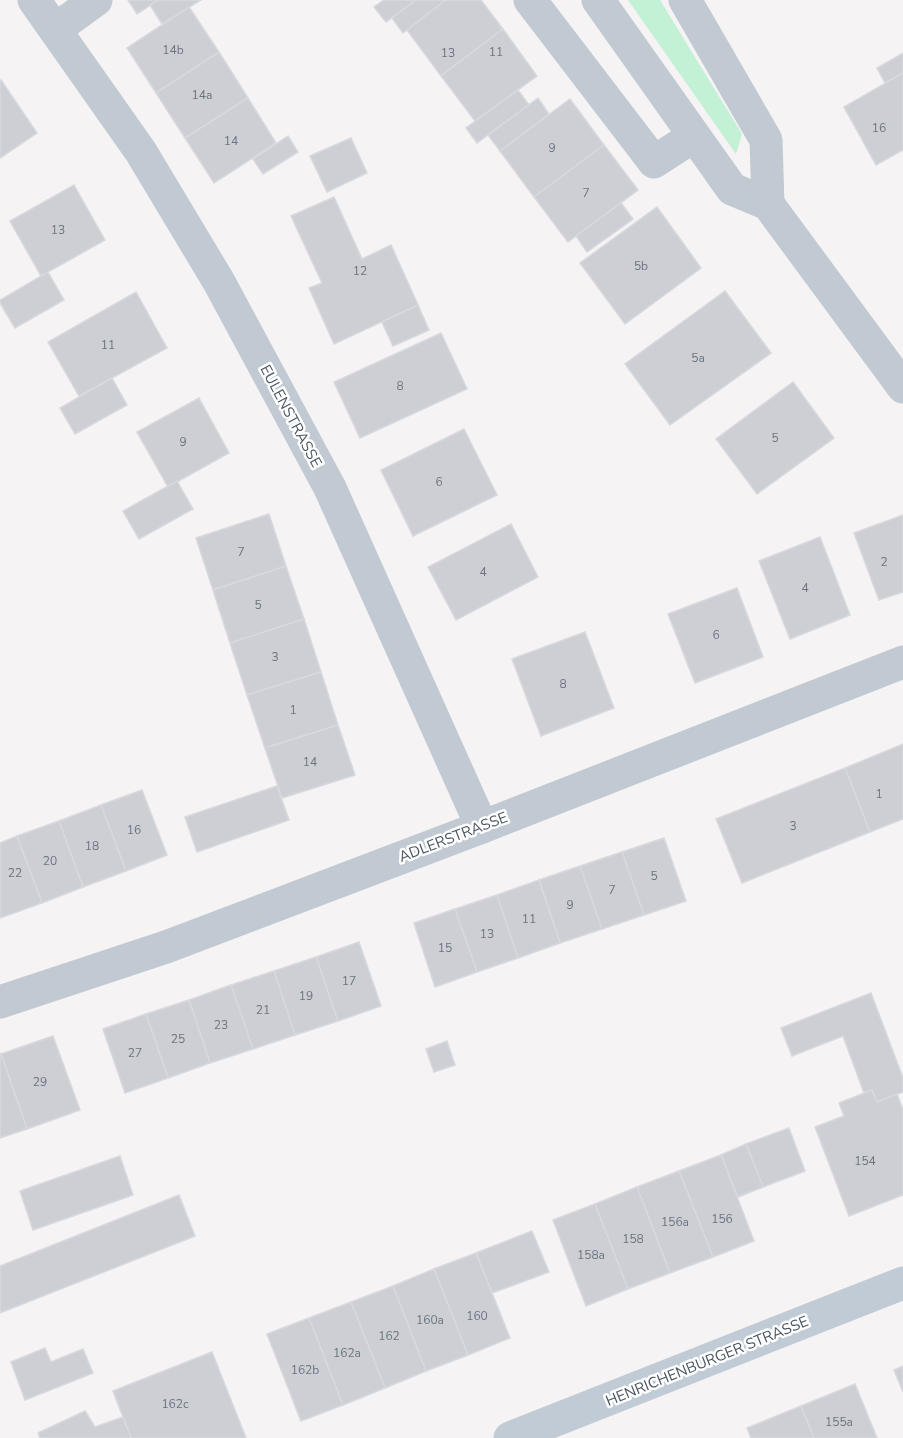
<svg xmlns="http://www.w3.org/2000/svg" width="903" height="1438" font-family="'Nunito Sans',sans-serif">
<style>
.green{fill:#c3f1d5}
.building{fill:#cdcfd5;stroke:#d7d9de;stroke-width:1.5}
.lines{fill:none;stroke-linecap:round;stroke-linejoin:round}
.street{stroke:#c1cad2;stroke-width:33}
.secondary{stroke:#c1cbd6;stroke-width:33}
.labels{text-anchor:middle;stroke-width:5;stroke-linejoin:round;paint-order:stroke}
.number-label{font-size:12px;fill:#6b747e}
.street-label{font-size:15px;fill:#4a5661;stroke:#fff}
</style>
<rect width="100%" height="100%" fill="#f5f3f3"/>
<path class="green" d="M 628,0 L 660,0 L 742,134 L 736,154 Z"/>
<g class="building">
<path d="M 128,0 L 158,0 L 137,14 Z"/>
<path d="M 158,0 L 201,0 L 162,24 L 150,5 Z"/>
<path d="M 384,0 L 416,0 L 386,22 L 374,7 Z"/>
<path d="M 416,0 L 446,0 L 403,33 L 392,18 Z"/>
<path d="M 446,0 L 481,0 L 503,29 L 441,76 L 407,30 Z"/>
<path d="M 189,7 L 219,52 L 156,93 L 127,48 Z"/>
<path d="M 503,29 L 537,76 L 475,121 L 441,76 Z"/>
<path d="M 219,52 L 248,98 L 185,138 L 156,93 Z"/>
<path d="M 903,53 L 903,73 L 885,83 L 877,68 Z"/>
<path d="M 903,73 L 903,150 L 876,165 L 844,107 Z"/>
<path d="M 1,80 L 37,133 L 0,158 L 0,81 Z"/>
<path d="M 518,90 L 529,105 L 477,143 L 466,128 Z"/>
<path d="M 248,98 L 276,143 L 214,183 L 185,138 Z"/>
<path d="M 538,98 L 549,114 L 500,151 L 488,135 Z"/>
<path d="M 570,99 L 604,145 L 534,197 L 500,151 Z"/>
<path d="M 288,136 L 298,152 L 263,174 L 253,159 Z"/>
<path d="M 351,138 L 367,173 L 327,192 L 310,156 Z"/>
<path d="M 604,145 L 638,190 L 568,242 L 534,197 Z"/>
<path d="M 74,185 L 105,240 L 41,276 L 10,221 Z"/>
<path d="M 334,197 L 362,259 L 391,245 L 418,305 L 334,344 L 309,288 L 322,283 L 291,216 Z"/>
<path d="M 621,203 L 633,219 L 587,252 L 576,236 Z"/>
<path d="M 657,207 L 701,268 L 625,324 L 580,263 Z"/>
<path d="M 48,272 L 64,300 L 15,328 L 0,303 L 0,300 Z"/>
<path d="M 725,291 L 771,353 L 670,425 L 625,364 Z"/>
<path d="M 136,292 L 167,348 L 79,396 L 48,342 Z"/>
<path d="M 418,305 L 429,330 L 393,346 L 382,322 Z"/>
<path d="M 441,333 L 467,389 L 360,438 L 334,382 Z"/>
<path d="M 112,378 L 127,405 L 75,434 L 60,408 Z"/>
<path d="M 793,382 L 834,438 L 757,494 L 716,439 Z"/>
<path d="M 199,398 L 229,453 L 168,487 L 137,432 Z"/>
<path d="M 464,429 L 497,495 L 413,536 L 381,470 Z"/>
<path d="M 177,481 L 193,509 L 139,539 L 123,511 Z"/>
<path d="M 269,514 L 286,566 L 213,590 L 196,538 Z"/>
<path d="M 903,515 L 903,592 L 879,600 L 854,533 Z"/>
<path d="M 511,524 L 538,577 L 456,620 L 428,567 Z"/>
<path d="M 820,537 L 850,615 L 790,639 L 759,561 Z"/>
<path d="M 286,566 L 304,619 L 230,643 L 213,590 Z"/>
<path d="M 737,588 L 763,657 L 695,683 L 668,614 Z"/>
<path d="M 304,619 L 321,672 L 247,695 L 230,643 Z"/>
<path d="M 585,632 L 614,708 L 541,736 L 512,659 Z"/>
<path d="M 321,672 L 338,725 L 265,748 L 247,695 Z"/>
<path d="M 338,725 L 355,775 L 282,798 L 265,748 Z"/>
<path d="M 903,744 L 903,819 L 870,832 L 845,768 Z"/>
<path d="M 845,768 L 870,832 L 742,883 L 716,819 Z"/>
<path d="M 277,786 L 289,820 L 197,852 L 185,817 Z"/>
<path d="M 142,790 L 167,855 L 126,871 L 101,805 Z"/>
<path d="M 101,805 L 126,871 L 83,887 L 59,821 Z"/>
<path d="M 59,821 L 83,887 L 42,903 L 17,836 Z"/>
<path d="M 17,836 L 42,903 L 0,918 L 0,843 Z"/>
<path d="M 664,838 L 686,901 L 644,915 L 622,852 Z"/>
<path d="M 622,852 L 644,915 L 602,929 L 580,866 Z"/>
<path d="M 580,866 L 602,929 L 560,943 L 539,880 Z"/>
<path d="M 539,880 L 560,943 L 518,958 L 497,895 Z"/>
<path d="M 497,895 L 518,958 L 477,972 L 455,909 Z"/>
<path d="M 455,909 L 477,972 L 435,987 L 414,923 Z"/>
<path d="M 359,942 L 381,1006 L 338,1021 L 316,957 Z"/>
<path d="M 316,957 L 338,1021 L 295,1035 L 274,971 Z"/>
<path d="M 274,971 L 295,1035 L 253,1049 L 231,985 Z"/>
<path d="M 231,985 L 253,1049 L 210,1063 L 189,1000 Z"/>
<path d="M 871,993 L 903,1078 L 903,1092 L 877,1102 L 872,1090 L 864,1093 L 843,1036 L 792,1056 L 781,1028 Z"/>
<path d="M 189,1000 L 210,1063 L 168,1078 L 146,1014 Z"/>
<path d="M 146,1014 L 168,1078 L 125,1093 L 103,1029 Z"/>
<path d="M 53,1036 L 80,1110 L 27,1129 L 1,1054 Z"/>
<path d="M 447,1041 L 455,1065 L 434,1072 L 426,1049 Z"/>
<path d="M 1,1054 L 27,1129 L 0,1138 L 0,1055 Z"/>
<path d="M 872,1090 L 877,1102 L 897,1094 L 903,1110 L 903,1195 L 849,1216 L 815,1127 L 844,1116 L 839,1103 Z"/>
<path d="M 789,1128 L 805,1171 L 763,1187 L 746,1144 Z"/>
<path d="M 746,1144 L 763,1187 L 738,1197 L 721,1155 Z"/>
<path d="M 721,1155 L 754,1241 L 713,1257 L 679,1171 Z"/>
<path d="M 120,1156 L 133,1195 L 33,1230 L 20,1191 Z"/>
<path d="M 679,1171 L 713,1257 L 670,1273 L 637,1187 Z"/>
<path d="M 637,1187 L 670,1273 L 628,1289 L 595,1204 Z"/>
<path d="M 179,1195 L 195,1236 L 0,1313 L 0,1266 Z"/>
<path d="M 595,1204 L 628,1289 L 586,1306 L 553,1220 Z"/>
<path d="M 532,1231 L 549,1272 L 492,1293 L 476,1253 Z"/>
<path d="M 476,1253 L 510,1338 L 468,1355 L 434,1269 Z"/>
<path d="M 434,1269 L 468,1355 L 426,1371 L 393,1286 Z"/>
<path d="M 393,1286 L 426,1371 L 385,1388 L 351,1302 Z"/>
<path d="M 351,1302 L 385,1388 L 343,1405 L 309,1318 Z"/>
<path d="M 309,1318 L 343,1405 L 301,1421 L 267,1334 Z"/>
<path d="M 45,1348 L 51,1362 L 83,1349 L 93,1373 L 25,1400 L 11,1362 Z"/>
<path d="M 212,1352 L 246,1438 L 131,1438 L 113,1391 Z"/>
<path d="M 903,1366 L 903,1392 L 894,1370 Z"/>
<path d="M 855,1384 L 877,1438 L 814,1438 L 801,1406 Z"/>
<path d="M 801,1406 L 814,1438 L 751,1438 L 747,1428 Z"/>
<path d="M 85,1411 L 95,1427 L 123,1417 L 131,1438 L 40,1438 L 38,1433 Z"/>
</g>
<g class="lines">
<g class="street">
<path d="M 34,0 L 141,152 L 219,282 L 330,488 L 482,827"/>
<path d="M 530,0 L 654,162 L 694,136"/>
<path d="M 598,0 L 732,189 L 768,204 L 903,387"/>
<path d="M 685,0 L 766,140 L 768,204"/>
<path d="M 56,29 L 96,0"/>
<path d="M 0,1002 L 166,947 L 482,827 L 903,662"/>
</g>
<path class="secondary" d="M 510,1438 L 903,1283"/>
</g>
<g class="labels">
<g class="number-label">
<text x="173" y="54">14b</text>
<text x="496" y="56">11</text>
<text x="448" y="57">13</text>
<text x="202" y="99">14a</text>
<text x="879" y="132">16</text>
<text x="231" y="145">14</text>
<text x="552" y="152">9</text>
<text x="586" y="197">7</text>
<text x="58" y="234">13</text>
<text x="641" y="270">5b</text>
<text x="360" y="275">12</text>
<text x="108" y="349">11</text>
<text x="698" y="362">5a</text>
<text x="400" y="390">8</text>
<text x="775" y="442">5</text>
<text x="183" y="446">9</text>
<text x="439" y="486">6</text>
<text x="241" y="556">7</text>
<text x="884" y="566">2</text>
<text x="483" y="576">4</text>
<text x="805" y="592">4</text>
<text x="258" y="609">5</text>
<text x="716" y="639">6</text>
<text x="275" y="661">3</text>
<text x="563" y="688">8</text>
<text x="293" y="714">1</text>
<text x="310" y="766">14</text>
<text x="879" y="798">1</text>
<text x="793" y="830">3</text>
<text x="134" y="834">16</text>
<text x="92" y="850">18</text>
<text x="50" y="865">20</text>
<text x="15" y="877">22</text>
<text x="654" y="880">5</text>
<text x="612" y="894">7</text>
<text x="570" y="909">9</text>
<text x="529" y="923">11</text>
<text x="487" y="938">13</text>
<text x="445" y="952">15</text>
<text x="349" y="985">17</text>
<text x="306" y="1000">19</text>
<text x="263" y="1014">21</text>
<text x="221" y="1029">23</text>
<text x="178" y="1043">25</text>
<text x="135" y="1057">27</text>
<text x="40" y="1086">29</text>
<text x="865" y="1165">154</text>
<text x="722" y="1223">156</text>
<text x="675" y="1226">156a</text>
<text x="633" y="1243">158</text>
<text x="591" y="1259">158a</text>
<text x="477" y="1320">160</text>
<text x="430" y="1324">160a</text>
<text x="389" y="1340">162</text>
<text x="347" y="1357">162a</text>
<text x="305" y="1374">162b</text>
<text x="175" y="1408">162c</text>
<text x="839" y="1426">155a</text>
</g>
<g class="street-label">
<text transform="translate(291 416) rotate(62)" y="5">EULENSTRASSE</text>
<text transform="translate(453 837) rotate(-21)" y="5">ADLERSTRASSE</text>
<text transform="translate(707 1361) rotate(-22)" y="5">HENRICHENBURGER STRASSE</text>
</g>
</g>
</svg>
